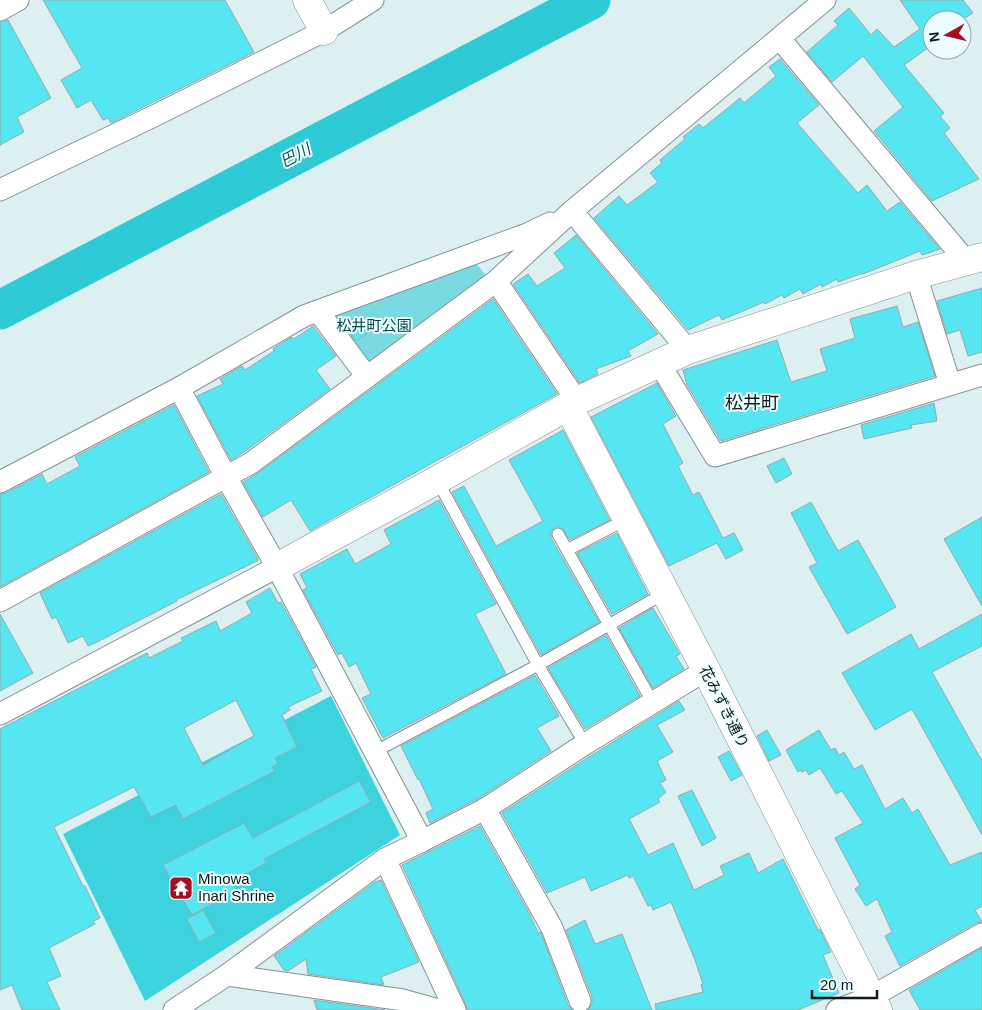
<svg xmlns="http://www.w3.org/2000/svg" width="982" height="1010" font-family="Arial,'Noto Sans JP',sans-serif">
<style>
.green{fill:#7adae2}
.forest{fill:#3cd3de}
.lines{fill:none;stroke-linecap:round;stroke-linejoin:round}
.river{stroke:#2ecad5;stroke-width:39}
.building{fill:#56e6f1;stroke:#98a9aa;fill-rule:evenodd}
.lane-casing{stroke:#819294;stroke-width:13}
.street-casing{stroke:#819294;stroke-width:23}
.secondary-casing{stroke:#819294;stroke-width:29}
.lane{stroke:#fff;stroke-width:11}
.street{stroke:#fff;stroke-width:21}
.secondary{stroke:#fff;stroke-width:28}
.labels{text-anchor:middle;stroke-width:4;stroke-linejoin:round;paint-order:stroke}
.park-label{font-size:15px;fill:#01464b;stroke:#ebfdff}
.street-label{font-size:15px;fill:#111818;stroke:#ebfdff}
.poi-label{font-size:15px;fill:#111818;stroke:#ebfdff;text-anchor:start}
.water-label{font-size:16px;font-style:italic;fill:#145256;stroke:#ebfdff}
.quarter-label{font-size:18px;fill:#111818;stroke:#ebfdff}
</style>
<rect width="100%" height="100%" fill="#ddf0f1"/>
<path class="green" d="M 472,258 L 489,279 L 367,367 L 329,312 Z"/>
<path class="forest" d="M 331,696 L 400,835 L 145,1001 L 63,834 Z"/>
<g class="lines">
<path class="river" d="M 0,310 L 591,0"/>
</g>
<g class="building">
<path d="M 43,0 L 225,0 L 254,52 L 111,123 L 108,118 L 103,120 L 91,100 L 77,108 L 61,80 L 82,68 Z"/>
<path d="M 900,0 L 963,0 L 973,13 L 962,20 L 932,20 L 932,45 L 904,65 L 944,113 L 940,116 L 950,128 L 944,133 L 979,179 L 932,201 L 874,131 L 903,107 L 863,56 L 832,82 L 807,52 L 838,25 L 834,21 L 849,8 L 871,35 L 877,29 L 894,47 L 920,29 Z"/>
<path d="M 8,20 L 51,98 L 17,117 L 24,132 L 0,145 L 0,22 Z"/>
<path d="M 780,59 L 819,105 L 797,123 L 858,193 L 867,185 L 887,211 L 900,202 L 940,249 L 922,255 L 920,251 L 863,274 L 863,273 L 838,282 L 837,279 L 822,287 L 821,284 L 803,294 L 800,289 L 784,298 L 782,295 L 765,304 L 764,302 L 722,320 L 719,315 L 688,330 L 594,218 L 619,196 L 627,205 L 658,182 L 650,173 L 662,163 L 660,160 L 685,139 L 683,137 L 699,124 L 703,128 L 740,98 L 744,103 L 776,76 L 769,67 Z"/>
<path d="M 576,235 L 658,334 L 628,351 L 631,356 L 596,369 L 598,374 L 580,383 L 513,284 L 528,274 L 537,286 L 565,268 L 554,253 Z"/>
<path d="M 982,288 L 982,352 L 968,356 L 960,330 L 947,334 L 937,301 Z"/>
<path d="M 493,299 L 557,394 L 310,531 L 291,500 L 263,517 L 243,482 L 258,473 Z"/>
<path d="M 897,306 L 903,327 L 918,322 L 935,376 L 721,441 L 687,385 L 683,370 L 777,340 L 791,382 L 827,371 L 820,349 L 855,338 L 850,319 Z"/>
<path d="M 358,316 L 368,333 L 356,341 L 343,323 Z"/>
<path d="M 313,326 L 336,356 L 316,370 L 330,389 L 244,452 L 231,460 L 197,396 L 223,384 L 220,379 L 242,366 L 245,370 L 274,351 L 273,349 L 274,348 L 292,337 L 294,339 Z"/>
<path d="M 657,383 L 676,416 L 663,424 L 683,463 L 678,466 L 693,495 L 699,492 L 723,538 L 734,533 L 743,550 L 726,559 L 717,543 L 669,566 L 591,417 Z"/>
<path d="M 934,403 L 937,421 L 911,425 L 912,428 L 864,439 L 861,425 Z"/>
<path d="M 174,405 L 209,472 L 0,587 L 0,494 L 6,493 L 42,474 L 47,484 L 80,466 L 75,457 Z"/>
<path d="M 563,430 L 610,520 L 570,540 L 561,527 L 555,527 L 551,531 L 551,538 L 599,622 L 541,655 L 452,492 L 464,486 L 496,546 L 543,521 L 509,460 Z"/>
<path d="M 784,458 L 792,474 L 776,483 L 767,466 Z"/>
<path d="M 221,494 L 258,559 L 257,561 L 176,600 L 177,601 L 99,641 L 88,646 L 83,636 L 68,643 L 56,617 L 52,619 L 40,593 Z"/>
<path d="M 439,500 L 496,604 L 475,614 L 506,674 L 383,738 L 362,698 L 371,694 L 356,663 L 349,667 L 342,653 L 338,655 L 303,590 L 307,588 L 300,574 L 347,549 L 355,564 L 391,544 L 384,530 Z"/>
<path d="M 811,502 L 838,551 L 858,540 L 896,607 L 847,634 L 809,567 L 817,563 L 791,513 Z"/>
<path d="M 982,517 L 982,606 L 944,539 Z"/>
<path d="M 617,533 L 648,594 L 612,614 L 577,553 Z"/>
<path d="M 270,588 L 278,603 L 281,602 L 316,667 L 311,669 L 322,691 L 288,707 L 290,710 L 282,715 L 297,747 L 275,758 L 278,764 L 272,767 L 275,771 L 183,819 L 176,805 L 151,817 L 134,787 L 54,827 L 83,886 L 85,886 L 100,918 L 93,921 L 95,924 L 49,948 L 61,976 L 47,982 L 60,1010 L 22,1010 L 12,985 L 0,990 L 0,729 L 147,653 L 149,658 L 183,641 L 181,638 L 216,621 L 220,631 L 252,613 L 246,602 ZM 236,700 L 254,736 L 203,765 L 184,728 Z"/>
<path d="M 653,608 L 680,654 L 676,656 L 684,669 L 653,688 L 619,628 Z"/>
<path d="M 0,614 L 33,673 L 0,691 Z"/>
<path d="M 982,614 L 982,646 L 932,672 L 982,761 L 982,835 L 912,709 L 875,730 L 842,673 L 911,634 L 919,649 Z"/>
<path d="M 606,635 L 640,696 L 585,729 L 548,668 Z"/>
<path d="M 535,675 L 559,716 L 537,728 L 551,751 L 479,798 L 430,823 L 426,813 L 433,809 L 419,779 L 418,780 L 401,746 Z"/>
<path d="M 679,701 L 685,710 L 657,725 L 673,752 L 657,761 L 666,780 L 660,783 L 666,792 L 658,799 L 660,802 L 629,819 L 648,855 L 673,843 L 694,890 L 724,875 L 720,866 L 749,853 L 758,873 L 783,859 L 818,930 L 820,929 L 828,946 L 831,952 L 823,955 L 839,993 L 798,1010 L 656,1010 L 655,1004 L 703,992 L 701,985 L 703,984 L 695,960 L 671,902 L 653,910 L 651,905 L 648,906 L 633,876 L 629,878 L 628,875 L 591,891 L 585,877 L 547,893 L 502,813 L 592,755 Z"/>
<path d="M 767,730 L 781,755 L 769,761 L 757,736 Z"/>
<path d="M 819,730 L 831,750 L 835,748 L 839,755 L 844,752 L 854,769 L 862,765 L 885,809 L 903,798 L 912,813 L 918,809 L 950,865 L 982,852 L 982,906 L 975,910 L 982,922 L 976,923 L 900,966 L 885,936 L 892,932 L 877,899 L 866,906 L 855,889 L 860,885 L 835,838 L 863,823 L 842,791 L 836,794 L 820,768 L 809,775 L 806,770 L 802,772 L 801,770 L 798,772 L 786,750 Z"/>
<path d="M 729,751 L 742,775 L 731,781 L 718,757 Z"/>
<path d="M 359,781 L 371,802 L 264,859 L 266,863 L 231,882 L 236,891 L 192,915 L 163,865 L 244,823 L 253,838 Z"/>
<path d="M 692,790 L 716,838 L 702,846 L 678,796 Z"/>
<path d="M 480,826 L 529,913 L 538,932 L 541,933 L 568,1005 L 572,1010 L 467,1010 L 466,1005 L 402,865 Z"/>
<path d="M 381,880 L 419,962 L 381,977 L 384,985 L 308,974 L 306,959 L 288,971 L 284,970 L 274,956 L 375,882 Z"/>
<path d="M 203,910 L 216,933 L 199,942 L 187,919 Z"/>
<path d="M 585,920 L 595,944 L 622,934 L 652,1010 L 588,1010 L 592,1003 L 592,997 L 566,930 Z"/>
<path d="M 982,948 L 982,1010 L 920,1010 L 909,990 Z"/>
<path d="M 314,1000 L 385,1010 L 317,1010 Z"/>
</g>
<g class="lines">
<g class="lane-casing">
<g id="lane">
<path d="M 437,480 L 538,665 L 585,744"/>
<path d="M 558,534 L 653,703"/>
<path d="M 567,550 L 627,519"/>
<path d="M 376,751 L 538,665 L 665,593"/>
</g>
</g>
<g class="street-casing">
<g id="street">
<path d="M 0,10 L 18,0"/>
<path d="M 780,39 L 966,261"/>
<path d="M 0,190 L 156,115 L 324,31 L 373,0"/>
<path d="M 572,211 L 688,350"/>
<path d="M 916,275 L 950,384"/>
<path d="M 496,281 L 577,401"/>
<path d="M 318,311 L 367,377"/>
<path d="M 659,363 L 715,456 L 982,375"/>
<path d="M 179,388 L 226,477 L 277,567 L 422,841 L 385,859 L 455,1010"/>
<path d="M 0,482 L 179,388 L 304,316 L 527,234 L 550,223"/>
<path d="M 0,601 L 251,463 L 496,281 L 572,211 L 825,0"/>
<path d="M 0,714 L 277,567"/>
<path d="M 485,809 L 552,928 L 580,1001"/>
<path d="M 422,841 L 485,809 L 585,744 L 706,670"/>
<path d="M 227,975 L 403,1000 L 439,1010"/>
<path d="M 174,1010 L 227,975 L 385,859"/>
<path d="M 837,1010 L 871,997 L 982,934"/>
</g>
</g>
<g class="secondary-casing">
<g id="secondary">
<path d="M 307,0 L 324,31"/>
<path d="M 568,406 L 706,670 L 878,1010"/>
<path d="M 277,567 L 437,480 L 577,401 L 688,350 L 916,275 L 982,257"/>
</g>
</g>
<use href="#lane" class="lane"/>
<use href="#street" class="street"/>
<use href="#secondary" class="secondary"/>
</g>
<defs>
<g id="temple-square" transform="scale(1.25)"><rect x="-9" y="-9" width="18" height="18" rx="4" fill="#a60c23" stroke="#ebfdff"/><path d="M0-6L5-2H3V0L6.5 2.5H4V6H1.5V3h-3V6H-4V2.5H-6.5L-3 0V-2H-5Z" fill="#fff"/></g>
</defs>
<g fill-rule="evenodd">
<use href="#temple-square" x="181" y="888"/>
</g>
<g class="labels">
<g class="park-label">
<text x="374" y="331">松井町公園</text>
</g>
<g class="street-label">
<text transform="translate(724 707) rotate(63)" y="5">花みずき通り</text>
</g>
<g class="poi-label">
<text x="198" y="884">Minowa<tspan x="198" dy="17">Inari Shrine</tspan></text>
</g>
<g class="water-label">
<text transform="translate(295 155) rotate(-28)" y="6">巴川</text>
</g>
<g class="quarter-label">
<text x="752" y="409">松井町</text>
</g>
</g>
<g transform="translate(947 35) rotate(262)"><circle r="24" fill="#ebfdff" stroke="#94a1a3"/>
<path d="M0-4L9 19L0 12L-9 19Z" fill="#a60c23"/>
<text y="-8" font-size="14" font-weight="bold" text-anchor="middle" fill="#111818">N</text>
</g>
<path d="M812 990v8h65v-8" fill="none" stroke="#111818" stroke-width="2.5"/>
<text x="820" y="990" font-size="15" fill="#111818" stroke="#ebfdff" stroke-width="4" paint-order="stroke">20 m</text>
</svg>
